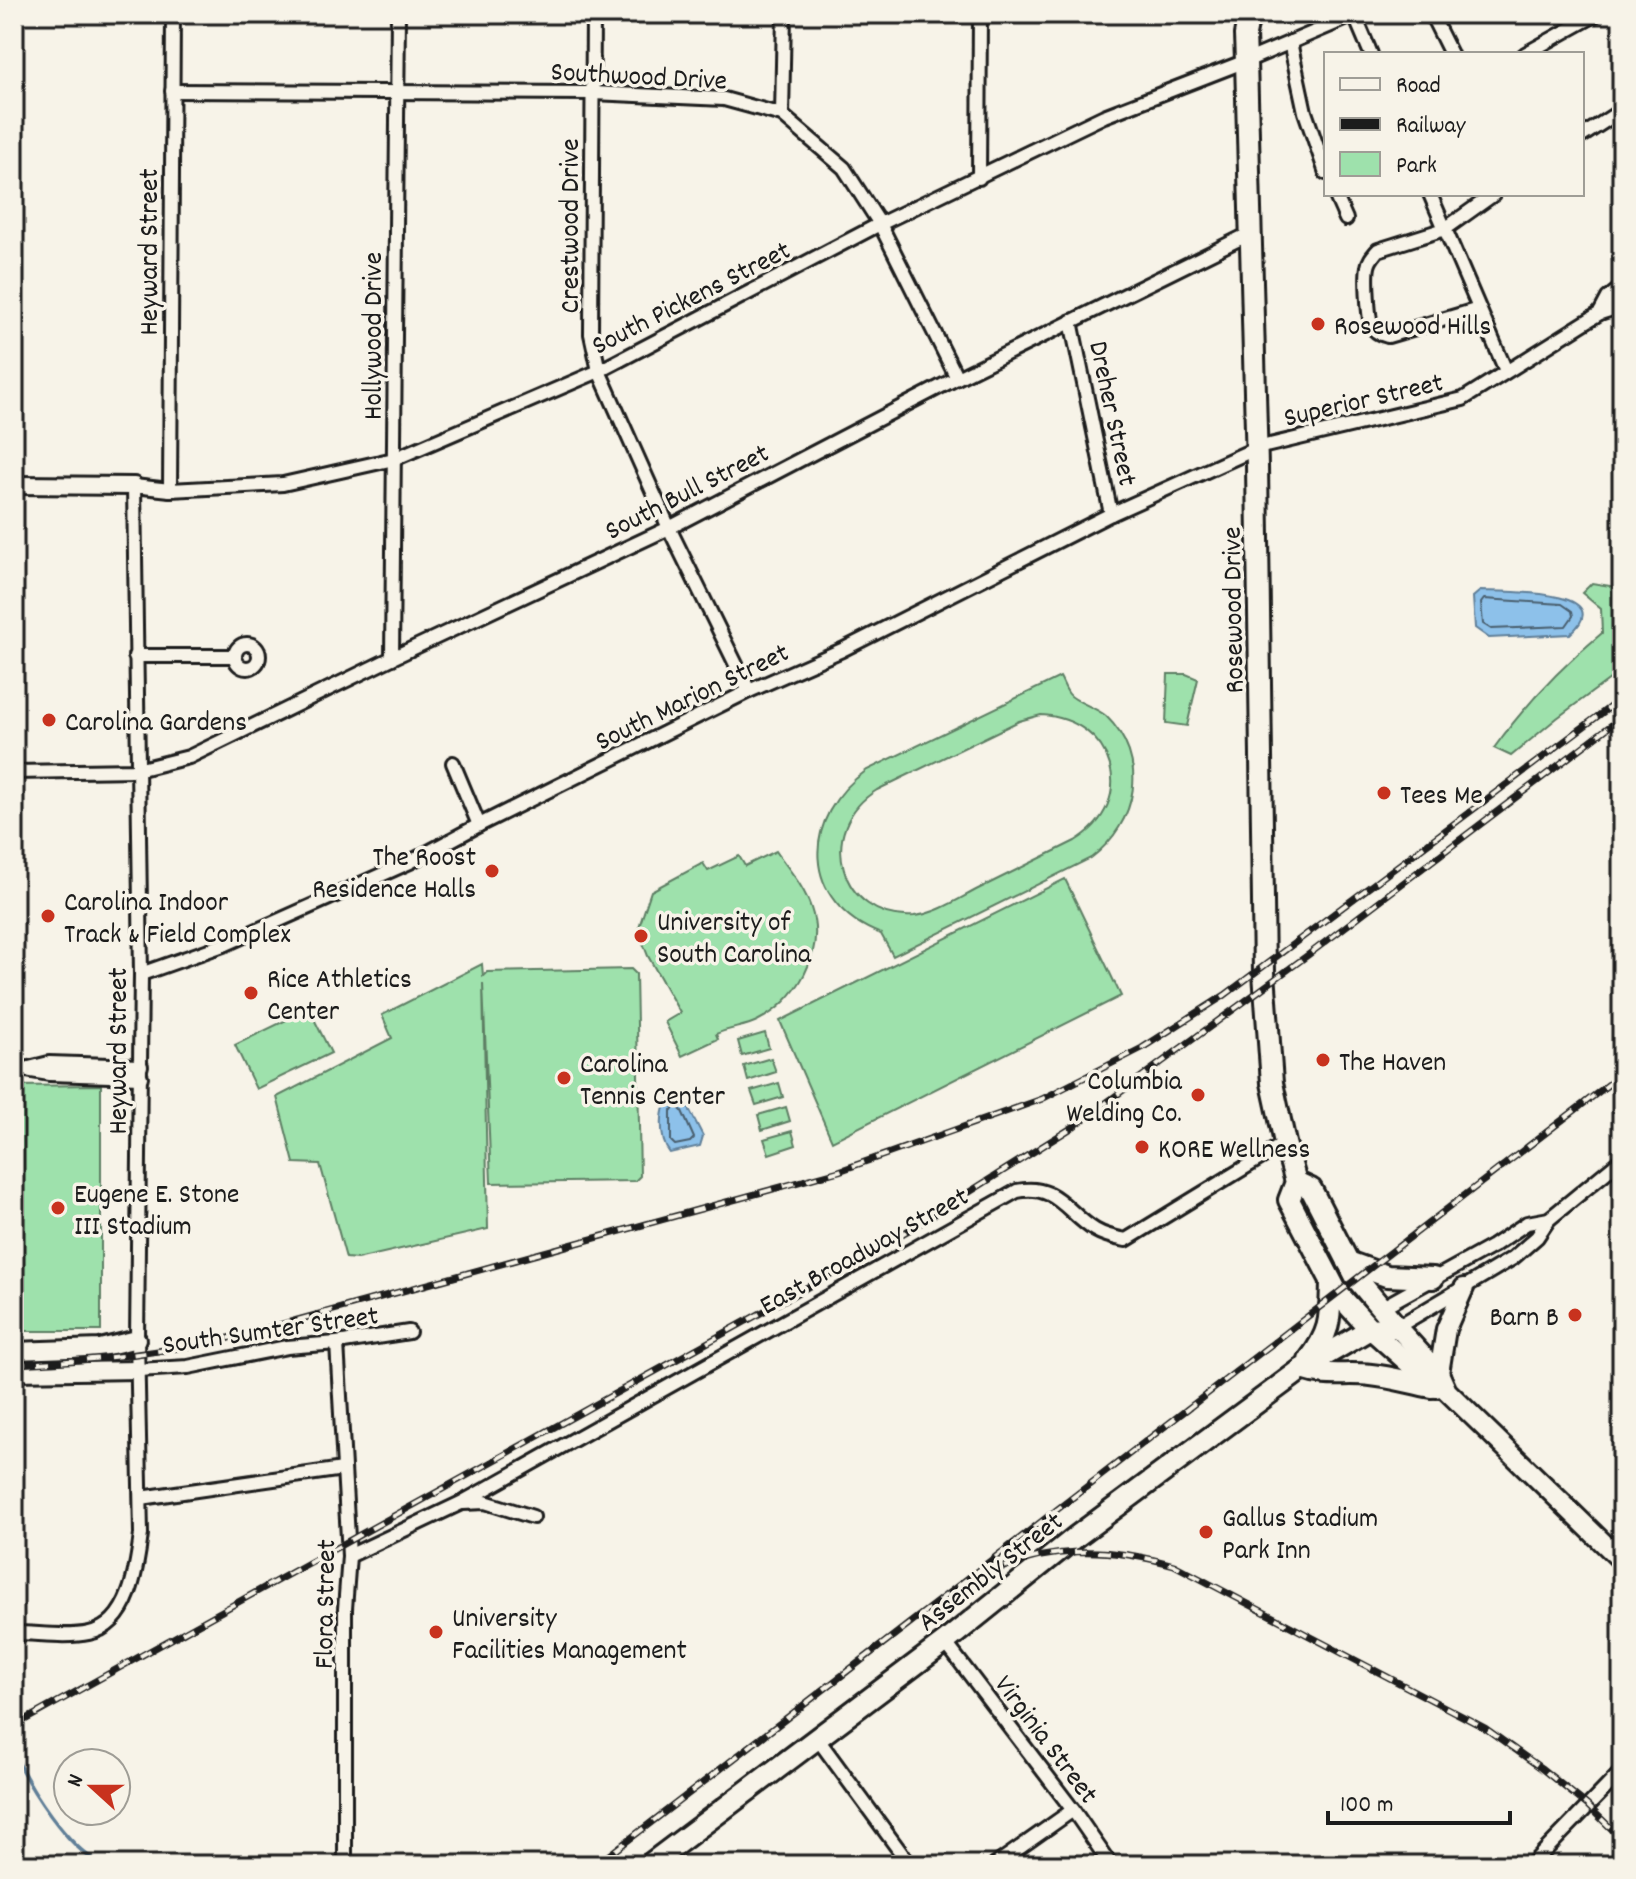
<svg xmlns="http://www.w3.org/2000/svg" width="1636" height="1879" font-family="Dekko,sans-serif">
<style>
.green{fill:#9ee1ac;stroke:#5d7e64;stroke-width:2;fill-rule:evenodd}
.water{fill:#8dc1ea;stroke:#607f98;stroke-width:2}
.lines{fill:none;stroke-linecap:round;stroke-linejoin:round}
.shore{stroke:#495e6e;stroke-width:2}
.stream{stroke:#607f98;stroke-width:4}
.minor-casing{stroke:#1c1c1c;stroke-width:18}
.tertiary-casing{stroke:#1c1c1c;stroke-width:22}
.secondary-casing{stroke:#1c1c1c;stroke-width:24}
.primary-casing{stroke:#1c1c1c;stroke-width:26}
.minor{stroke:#f7f3e8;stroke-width:12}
.tertiary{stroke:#f7f3e8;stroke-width:16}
.secondary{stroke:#f7f3e8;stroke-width:18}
.primary{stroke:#f7f3e8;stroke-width:20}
.rail-casing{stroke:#1c1c1c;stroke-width:7}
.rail{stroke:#f7f3e8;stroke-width:4;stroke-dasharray:12;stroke-linecap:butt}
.poi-dot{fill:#c8321e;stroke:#f7f3e8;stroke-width:3}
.labels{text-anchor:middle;stroke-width:7;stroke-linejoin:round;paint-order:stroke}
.street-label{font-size:28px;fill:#1c1c1c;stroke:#f7f3e8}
.poi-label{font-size:28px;fill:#1c1c1c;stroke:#f7f3e8;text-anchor:start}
</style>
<rect width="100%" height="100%" fill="#f7f3e8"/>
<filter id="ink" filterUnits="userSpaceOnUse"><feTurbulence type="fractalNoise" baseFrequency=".0125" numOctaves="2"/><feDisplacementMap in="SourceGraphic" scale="16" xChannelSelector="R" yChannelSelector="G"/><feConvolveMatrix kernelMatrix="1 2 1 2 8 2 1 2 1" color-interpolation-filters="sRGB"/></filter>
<g filter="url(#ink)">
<g class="green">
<path d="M 1622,582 L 1622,670 L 1557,718 L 1511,756 L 1494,748 C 1525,705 1561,667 1602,633 L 1601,609 L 1582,593 L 1592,583 L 1616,587 Z"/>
<path d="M 1168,674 L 1186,674 L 1198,679 L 1187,726 L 1166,723 Z"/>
<path d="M 1060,677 C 1063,682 1065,689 1069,694 C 1075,702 1096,707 1106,716 C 1150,759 1138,823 1091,858 L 893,956 L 881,934 C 800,903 800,817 867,770 ZM 1041,715 C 1114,719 1140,802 1075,841 C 1042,857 1009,874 976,890 C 957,900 935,914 914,916 C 839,921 814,828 877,790 L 1019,721 Z"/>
<path d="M 776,851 C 789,870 804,886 811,908 C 826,952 797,1002 757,1021 C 745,1027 729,1028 716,1034 L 718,1039 L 682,1056 L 665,1022 L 680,1013 L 648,956 L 638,930 L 651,891 L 703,863 L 708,871 L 739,856 L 745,866 Z"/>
<path d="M 1065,879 L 1121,996 L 832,1141 L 780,1021 Z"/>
<path d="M 482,964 L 483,976 L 487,972 L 631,969 L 636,974 L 640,1176 L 635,1181 L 491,1183 L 483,983 L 488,1229 L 357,1259 L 346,1258 L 320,1164 L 294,1163 L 277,1097 L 392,1038 L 382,1015 Z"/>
<path d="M 309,1009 L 331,1053 L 256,1089 L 235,1045 Z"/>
<path d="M 765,1033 L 769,1048 L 742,1056 L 738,1041 Z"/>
<path d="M 771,1058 L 776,1072 L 748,1081 L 744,1066 Z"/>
<path d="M 779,1083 L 783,1097 L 756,1105 L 751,1091 Z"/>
<path d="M 101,1085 L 101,1331 L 14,1331 L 14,1086 Z"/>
<path d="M 786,1107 L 790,1121 L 762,1130 L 758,1115 Z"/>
<path d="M 792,1131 L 796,1145 L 769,1154 L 764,1139 Z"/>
</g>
<g class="water">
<path d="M 1480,591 C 1499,592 1622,588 1570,634 L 1489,638 L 1475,628 L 1473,597 Z"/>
<path d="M 673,1095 L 681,1096 L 684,1099 L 703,1136 L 700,1146 L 670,1153 C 659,1140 658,1105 673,1095 Z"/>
</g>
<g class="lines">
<g class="shore">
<path d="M 1484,599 L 1562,604 L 1572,611 L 1573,616 L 1566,626 L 1491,629 L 1483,624 L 1481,603 Z"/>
<path d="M 676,1105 L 682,1111 L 694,1138 L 690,1142 L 675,1145 L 671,1141 L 671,1111 Z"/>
</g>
<path class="stream" d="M 14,1753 C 29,1788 67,1847 102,1865"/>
<g class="minor-casing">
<g id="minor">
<path d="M 593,14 L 591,334 L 599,371 L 669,528 L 749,691"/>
<path d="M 1354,14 L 1371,54"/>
<path d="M 1431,14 L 1451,54"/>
<path d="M 1290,42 L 1305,112 L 1326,173"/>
<path d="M 1525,54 L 1597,14"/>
<path d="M 172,91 L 593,93 L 724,99 L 782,115 L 844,168 L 880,224 L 957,378"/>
<path d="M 782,115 L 784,14"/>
<path d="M 1582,136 L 1622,110"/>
<path d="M 979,178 L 980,14"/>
<path d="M 1335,194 L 1346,219"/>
<path d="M 1430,194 L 1506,371"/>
<path d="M 1479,309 L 1388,336 C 1381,334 1376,333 1372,326 C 1368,319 1366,276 1368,267 C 1369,260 1373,256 1378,250 L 1445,229 L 1494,194"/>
<path d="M 1600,313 L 1608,298 L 1622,287"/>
<path d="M 1071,321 L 1111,514"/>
<path d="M 170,490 L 173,14"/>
<circle cx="247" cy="656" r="12"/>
<path d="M 135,656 L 235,656"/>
<path d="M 392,658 L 398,14"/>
<path d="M 453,763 L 479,825"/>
<path d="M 14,772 L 137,770 L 189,757 L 392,658 L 669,528 L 957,378 L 1249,234"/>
<path d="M 141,974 L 226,944 L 410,862 L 479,825 L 749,691 L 842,650 L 1111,514 L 1257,448 L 1463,399 L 1600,313 L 1622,306"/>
<path d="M 14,1068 L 49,1074 L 141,1077"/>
<path d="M 29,1068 L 49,1063 L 141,1066"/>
<path d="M 1381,1308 L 1493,1246 L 1527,1223 L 1549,1219"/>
<path d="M 1397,1327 L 1513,1258 L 1537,1237 L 1549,1219 L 1622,1159"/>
<path d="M 337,1343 L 349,1556 L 345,1609 L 345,1865"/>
<path d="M 138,1370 L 188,1367 L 287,1347 L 337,1343 L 409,1332"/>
<path d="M 141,1498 L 343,1469"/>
<path d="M 463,1503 L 485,1502 L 533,1517"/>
<path d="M 349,1556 L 461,1503 L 1017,1191 C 1056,1183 1066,1212 1095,1230 C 1105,1236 1115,1238 1126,1240 L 1285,1143"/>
<path d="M 14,1633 C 38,1633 66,1638 89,1633 C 130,1625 137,1567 141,1534 L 137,1339 L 141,974 L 134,486 L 170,490 L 283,484 L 394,459 L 599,371 L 880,224 L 1104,116 L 1246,61 L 1357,14"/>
<path d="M 945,1642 L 1073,1810 L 1111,1865"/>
<path d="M 817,1738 L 910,1865"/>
<path d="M 995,1865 L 1073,1810"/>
<path d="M 1531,1865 L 1622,1771"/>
</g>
</g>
<g class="tertiary-casing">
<g id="tertiary">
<path d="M 14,485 L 134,486"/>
<path d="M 14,1351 L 100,1348 L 137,1339"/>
<path d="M 14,1372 L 138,1370"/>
</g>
</g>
<g class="secondary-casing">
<g id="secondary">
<path d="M 1397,1327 L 1439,1373 L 1447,1391 L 1622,1561"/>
<path d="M 1370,1329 L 1436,1388"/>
<path d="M 1439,1373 L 1446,1329 L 1464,1288"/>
</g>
</g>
<g class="primary-casing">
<g id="primary">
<path d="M 1249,14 L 1245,35 L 1246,61 L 1257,466 L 1264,973 L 1272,1083 L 1285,1143 L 1296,1182 L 1289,1200 L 1338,1294 L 1370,1329"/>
<path d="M 1296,1182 L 1311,1189 L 1357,1279 L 1397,1327"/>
<path d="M 1348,1262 L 1387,1276 L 1433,1278"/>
<path d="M 1309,1360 C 1332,1330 1330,1317 1331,1282"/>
<path d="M 1302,1369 C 1328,1378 1345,1372 1371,1375 C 1392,1377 1411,1383 1432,1387"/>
<path d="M 649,1865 L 945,1642 L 1077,1536 L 1302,1369 L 1370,1329 L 1397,1327"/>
</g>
</g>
<use href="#minor" class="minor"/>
<use href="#tertiary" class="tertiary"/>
<use href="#secondary" class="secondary"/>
<use href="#primary" class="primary"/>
<g class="rail-casing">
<g id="rail">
<path d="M 14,1364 C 94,1361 161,1353 239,1336 L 839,1171 L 1042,1099 L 1142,1048 L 1225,995 L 1622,698"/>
<path d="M 982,1577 C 1044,1545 1108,1546 1174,1565 L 1485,1728 L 1541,1768 L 1587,1805 L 1622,1839"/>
<path d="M 14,1726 L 806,1288 L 909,1230 L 1073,1127 L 1308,955 L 1622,717"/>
<path d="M 596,1865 L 1622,1074"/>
</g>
</g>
<use href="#rail" class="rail"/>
</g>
</g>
<g class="poi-dot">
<circle cx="1318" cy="324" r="8"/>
<circle cx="49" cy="720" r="8"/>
<circle cx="1384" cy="793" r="8"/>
<circle cx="492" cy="871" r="8"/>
<circle cx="48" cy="916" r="8"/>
<circle cx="641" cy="936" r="8"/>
<circle cx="251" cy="993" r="8"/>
<circle cx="1323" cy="1060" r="8"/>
<circle cx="564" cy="1078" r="8"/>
<circle cx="1198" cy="1095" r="8"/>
<circle cx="1142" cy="1147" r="8"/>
<circle cx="58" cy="1208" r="8"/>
<circle cx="1575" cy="1315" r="8"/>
<circle cx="1206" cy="1532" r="8"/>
<circle cx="436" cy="1632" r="8"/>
</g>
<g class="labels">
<g class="street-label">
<text transform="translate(639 74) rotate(3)" y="10">Southwood Drive</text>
<text transform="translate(568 226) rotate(-90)" y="10">Crestwood Drive</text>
<text transform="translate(147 252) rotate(-90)" y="10">Heyward Street</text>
<text transform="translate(690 296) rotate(-27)" y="10">South Pickens Street</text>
<text transform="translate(371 336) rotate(-90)" y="10">Hollywood Drive</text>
<text transform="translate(1363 398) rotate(-13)" y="10">Superior Street</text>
<text transform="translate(1115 413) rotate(78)" y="10">Dreher Street</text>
<text transform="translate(686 490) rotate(-27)" y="10">South Bull Street</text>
<text transform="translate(1231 610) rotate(-91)" y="10">Rosewood Drive</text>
<text transform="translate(691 695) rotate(-26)" y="10">South Marion Street</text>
<text transform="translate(116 1051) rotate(-90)" y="10">Heyward Street</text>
<text transform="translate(863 1249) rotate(-29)" y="10">East Broadway Street</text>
<text transform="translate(270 1328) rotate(-8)" y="10">South Sumter Street</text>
<text transform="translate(989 1570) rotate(-38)" y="10">Assembly Street</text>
<text transform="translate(323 1604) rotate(-89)" y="10">Flora Street</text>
<text transform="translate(1048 1738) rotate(53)" y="10">Virginia Street</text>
</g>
<g class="poi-label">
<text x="1334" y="334">Rosewood Hills</text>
<text x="65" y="730">Carolina Gardens</text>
<text x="1400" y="803">Tees Me</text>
<text x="476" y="865" text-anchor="end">The Roost<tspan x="476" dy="32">Residence Halls</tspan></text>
<text x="64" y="910">Carolina Indoor<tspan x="64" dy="32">Track &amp; Field Complex</tspan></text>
<text x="657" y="930">University of<tspan x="657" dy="32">South Carolina</tspan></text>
<text x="267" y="987">Rice Athletics<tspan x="267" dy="32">Center</tspan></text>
<text x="1339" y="1070">The Haven</text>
<text x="580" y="1072">Carolina<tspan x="580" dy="32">Tennis Center</tspan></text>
<text x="1182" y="1089" text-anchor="end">Columbia<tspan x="1182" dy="32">Welding Co.</tspan></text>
<text x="1158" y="1157">KORE Wellness</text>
<text x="74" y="1202">Eugene E. Stone<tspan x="74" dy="32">III Stadium</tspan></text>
<text x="1559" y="1325" text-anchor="end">Barn B</text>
<text x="1222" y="1526">Gallus Stadium<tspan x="1222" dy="32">Park Inn</tspan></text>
<text x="452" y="1626">University<tspan x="452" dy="32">Facilities Management</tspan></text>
</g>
</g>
<rect width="1636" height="1879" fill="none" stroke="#f7f3e8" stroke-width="48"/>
<rect x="24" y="24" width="1588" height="1831" fill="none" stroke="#1c1c1c" stroke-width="3" filter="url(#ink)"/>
<rect x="1324" y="52" width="260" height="144" fill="#f7f3e8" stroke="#9f9d96" stroke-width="2"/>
<rect x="1340" y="78" width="40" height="12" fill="#f7f3e8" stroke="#9f9d96" stroke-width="2"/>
<text x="1396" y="92" font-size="24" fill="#1c1c1c">Road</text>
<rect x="1340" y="118" width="40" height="12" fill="#1c1c1c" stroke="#9f9d96" stroke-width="2"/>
<text x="1396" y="132" font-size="24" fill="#1c1c1c">Railway</text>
<rect x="1340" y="152" width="40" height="24" fill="#9ee1ac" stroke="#9f9d96" stroke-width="2"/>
<text x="1396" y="172" font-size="24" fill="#1c1c1c">Park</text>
<g transform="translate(92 1787) rotate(291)"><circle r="38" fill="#f7f3e8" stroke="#9f9d96" stroke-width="2"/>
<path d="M0-6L14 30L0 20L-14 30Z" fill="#c8321e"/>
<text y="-12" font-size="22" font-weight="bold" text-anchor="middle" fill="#1c1c1c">N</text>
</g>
<path d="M1328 1811v12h182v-12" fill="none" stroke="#1c1c1c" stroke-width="4"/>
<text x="1340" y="1811" font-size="24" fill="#1c1c1c" stroke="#f7f3e8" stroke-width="6" paint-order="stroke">100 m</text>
</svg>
